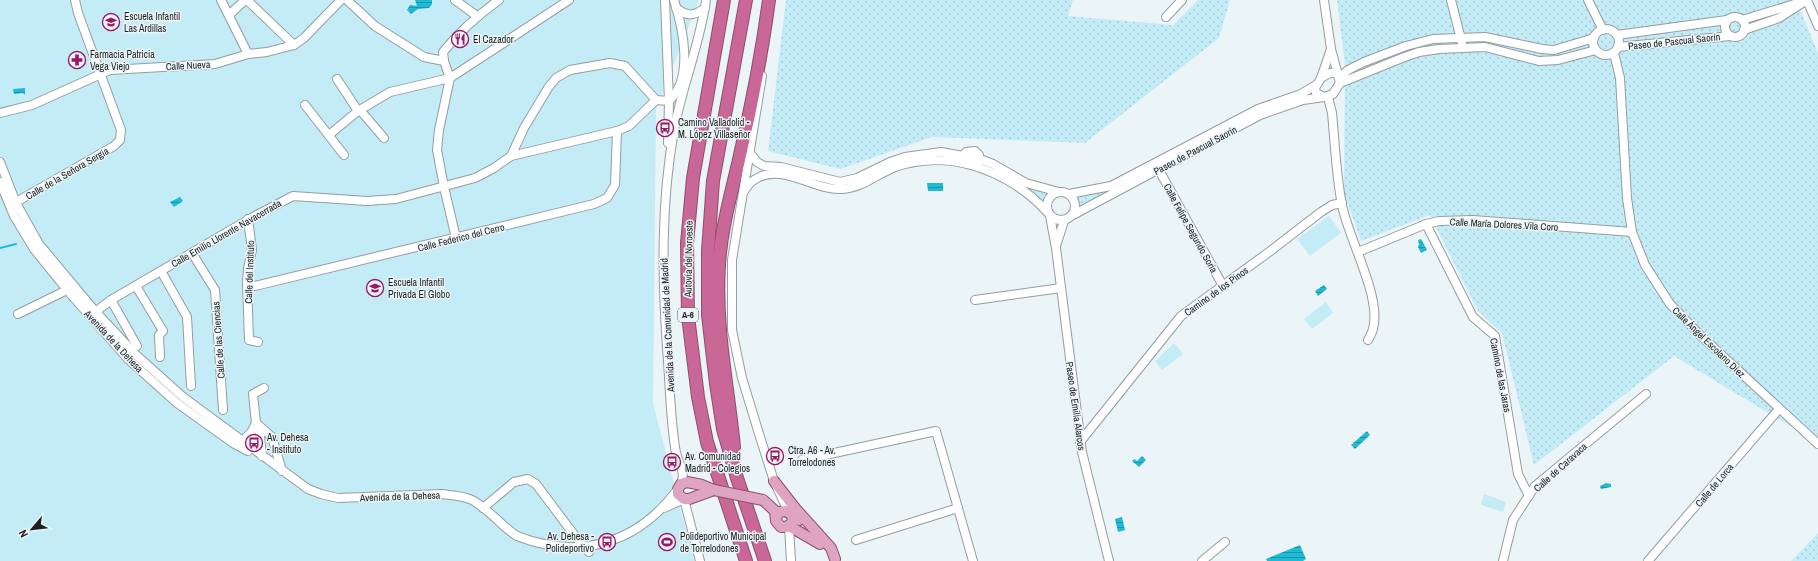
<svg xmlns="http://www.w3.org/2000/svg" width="1818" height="561" font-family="'Archivo Narrow',sans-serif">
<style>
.grass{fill:url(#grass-dots)}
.park{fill:#c3ecf7}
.water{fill:url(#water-rules)}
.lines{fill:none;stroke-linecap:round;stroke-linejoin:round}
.stream{stroke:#20b9d6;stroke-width:2}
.minor-casing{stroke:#959d9f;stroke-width:10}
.major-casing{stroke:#8d4f6e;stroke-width:12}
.highway-casing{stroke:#8d4f6e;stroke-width:14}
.minor{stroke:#fff;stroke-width:8}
.major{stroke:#dfa4c1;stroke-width:10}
.highway{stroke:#c96897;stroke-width:12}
.major-bridge-casing{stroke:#8d4f6e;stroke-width:12;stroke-linecap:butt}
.major-bridge{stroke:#dfa4c1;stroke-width:10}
.labels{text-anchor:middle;stroke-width:3;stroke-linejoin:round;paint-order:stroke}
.shield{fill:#ebf4f6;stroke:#5b6061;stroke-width:1}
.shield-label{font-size:9px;font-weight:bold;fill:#1d2021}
.poi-label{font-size:10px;fill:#1d2021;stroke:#ebf4f6;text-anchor:start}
.street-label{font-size:10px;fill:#1d2021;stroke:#ebf4f6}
</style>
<defs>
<pattern id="grass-dots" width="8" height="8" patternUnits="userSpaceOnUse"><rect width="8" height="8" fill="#c3ecf7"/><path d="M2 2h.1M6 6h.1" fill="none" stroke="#a7cad3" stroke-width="1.8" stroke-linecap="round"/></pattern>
<pattern id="water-rules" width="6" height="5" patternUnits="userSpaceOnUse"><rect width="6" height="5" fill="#20b9d6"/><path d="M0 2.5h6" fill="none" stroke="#1b96ad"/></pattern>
</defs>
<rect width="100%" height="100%" fill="#ebf4f6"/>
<g class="grass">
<path d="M 786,0 L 1073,0 L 1068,16 L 1173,25 L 1198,0 L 1230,0 L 1219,38 L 1085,143 L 932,137 L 840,169 L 768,151 Z"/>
<path d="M 1337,0 L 1796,0 L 1818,53 L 1818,443 L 1674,356 L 1534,465 L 1502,333 L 1478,311 L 1430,215 L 1361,241 L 1344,193 L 1345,64 Z"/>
<path d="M 1312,92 L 1315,95 L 1313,97 L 1305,98 L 1260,113 L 1078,210 L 1078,201 L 1074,196 L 1099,192 L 1118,186 L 1258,111 Z"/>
<path d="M 982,163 L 1050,193 L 1044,203 C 1028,185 1003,176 982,165 Z"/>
<path d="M 1818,533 L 1818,561 L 1791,561 Z"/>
</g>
<g class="park">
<path d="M 0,0 L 699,0 L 656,110 L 653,403 L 694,561 L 0,561 Z"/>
<path d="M 1329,216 L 1341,233 L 1310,256 L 1297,239 Z"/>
<path d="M 1326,302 L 1333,313 L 1312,329 L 1304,319 Z"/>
<path d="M 1174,343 L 1183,354 L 1162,370 L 1155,361 Z"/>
<path d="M 1484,494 L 1506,502 L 1503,512 L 1481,505 Z"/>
</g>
<g class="water">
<path d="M 415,0 L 432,0 L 432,4 L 429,8 L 418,9 L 411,14 L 407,10 L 410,5 L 417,6 Z"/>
<path d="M 25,88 L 25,95 L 23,93 L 14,94 L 13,89 Z"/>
<path d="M 927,183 L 943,183 L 943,191 L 928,191 Z"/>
<path d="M 180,197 L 183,201 L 174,207 L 170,202 Z"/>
<path d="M 1421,239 L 1427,250 L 1421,253 L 1418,247 L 1419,244 L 1418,240 Z"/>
<path d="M 1324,285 L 1327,289 L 1318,296 L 1315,291 Z"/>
<path d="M 1367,431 L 1370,435 L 1355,449 L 1351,445 Z"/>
<path d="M 1142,456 L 1146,460 L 1139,467 L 1132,461 L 1134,459 L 1137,461 Z"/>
<path d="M 1606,483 L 1611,484 L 1611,487 L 1601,489 L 1600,486 Z"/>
<path d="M 1122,517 L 1125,530 L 1118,532 L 1115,519 Z"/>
<path d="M 1300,545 L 1306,559 L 1303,561 L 1267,561 L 1266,559 Z"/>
</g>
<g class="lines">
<path class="stream" d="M 0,248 L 16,244"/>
<g class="minor-casing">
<g id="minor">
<path d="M 221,0 L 248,54"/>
<path d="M 247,0 L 294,45"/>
<path d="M 347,0 L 375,26 L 424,57 L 444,61"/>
<path d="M 455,0 L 477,16"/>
<path d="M 665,0 L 669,101 L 668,143"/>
<path d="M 1324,0 L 1331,49 L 1338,75"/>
<path d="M 1451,0 L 1462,43"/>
<path d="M 1588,0 L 1603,30"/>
<path d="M 1807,0 L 1818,26"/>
<path d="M 676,8 C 688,17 694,16 705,8"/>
<path d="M 229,15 L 245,0"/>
<path d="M 1166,17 L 1182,0"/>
<circle cx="1735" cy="27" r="10"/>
<path d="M 1742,20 L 1798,3"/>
<circle cx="1606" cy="42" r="13"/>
<path d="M 1744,30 L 1779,18 L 1807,0"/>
<path d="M 1617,35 L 1727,20"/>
<path d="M 1618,47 L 1730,36"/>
<path d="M 1614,53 L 1620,78 L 1627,198 L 1632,232 L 1645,265 L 1670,304 L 1700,335 L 1818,444"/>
<path d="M 1330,73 L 1334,73 L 1338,75 L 1340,83 L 1333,94 L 1324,97 L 1316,93 L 1315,88 L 1321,78 Z"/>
<path d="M 762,76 L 732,260 L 732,330 L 742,378 L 760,437 L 774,481 L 788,511"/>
<path d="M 1340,77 L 1348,70 L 1364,62 L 1406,46 L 1433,39 L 1485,37 L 1542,49 L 1554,50 L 1594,38"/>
<path d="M 1321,78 L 1331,49"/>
<path d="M 337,79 L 358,111"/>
<path d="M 1340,83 L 1402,58 L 1419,52 L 1439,49 L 1485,47 L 1539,61 L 1558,60 L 1596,50"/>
<path d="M 1328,97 L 1332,113 C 1335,143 1336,175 1342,205 C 1348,238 1382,297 1373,329 C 1372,333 1370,336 1368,340"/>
<path d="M 305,105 L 344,155"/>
<path d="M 360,110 L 384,138"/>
<path d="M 0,113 L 32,105 L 110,70 L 215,64 L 248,54 L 267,52 L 294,45 L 304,38 L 341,0"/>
<path d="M 329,135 L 358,111 L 390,92 L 450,78 L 569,0"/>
<path d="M 750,153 L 757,162 L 764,166 L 781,167 L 840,182 L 857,178 L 890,162 L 905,157 L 941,152 L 980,159 L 993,164 L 1026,183 L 1059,192"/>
<path d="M 511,156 L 524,128 L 548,88 L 556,78 L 570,70 L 610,63 L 625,66 L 656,100 L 669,101 C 694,78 683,28 674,0"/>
<path d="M 962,157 L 966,152 L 975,151 L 979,155 L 979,162"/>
<path d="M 0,162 L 16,203 L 39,244 L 95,311 L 135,354 L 183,397 L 308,489 L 321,494 L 338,498 L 442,494 C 452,495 464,496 472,500 C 489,509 501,526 517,536 C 581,561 638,543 678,489"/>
<path d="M 1159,170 L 1223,286"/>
<path d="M 0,182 L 14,216 L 34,249 L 68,291 L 128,359 L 177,403 L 233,443 L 248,451"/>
<path d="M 744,191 C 747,187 750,182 754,180 C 781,161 814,191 842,189 C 862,188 877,174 895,167 C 935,154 971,160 1007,180 C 1023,189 1035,198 1047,212"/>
<circle cx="1061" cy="206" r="14"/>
<path d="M 1069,194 L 1111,186 L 1258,109 L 1301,94 L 1316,85"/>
<path d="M 11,205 L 114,146 L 120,140 L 121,130 L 78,13 L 75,0"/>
<path d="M 1050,216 L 1056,248 L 1082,452 L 1109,561"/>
<path d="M 1071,216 L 1260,115 L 1303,100 L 1324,97"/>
<path d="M 248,219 L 252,250 L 248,268 L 247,283 L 249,340 L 258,342"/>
<path d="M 1426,224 L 1473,317 L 1495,336 L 1518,474 L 1529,496"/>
<path d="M 456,238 L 444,187 L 437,150 L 439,130 L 450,78 L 444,61 L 443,52 C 460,31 478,15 499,0"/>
<path d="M 1057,243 L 1064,221"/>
<path d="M 1358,252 L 1426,224 L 1439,221 L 1473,220 L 1632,232"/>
<path d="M 192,253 L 215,290 L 223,410"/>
<path d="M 161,271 L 187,317 L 191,386"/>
<path d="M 247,283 L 255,286 L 594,204 L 607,198 L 615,185 L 617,131"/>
<path d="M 136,286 L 163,331 L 159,335 L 160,357"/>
<path d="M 111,300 L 137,346"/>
<path d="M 975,300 L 1061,288"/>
<path d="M 18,314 L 71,288"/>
<path d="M 90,316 L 111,300 L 253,217 L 293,196 L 367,201 L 396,199 L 475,178 L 494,168 L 511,156 L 617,131 L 629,126 L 656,100"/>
<path d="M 264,388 L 253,394 L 256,423 L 272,437 L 282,471"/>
<path d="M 259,426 L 262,456"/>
<path d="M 242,442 L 252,431 L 256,423"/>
<path d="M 1080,442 L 1181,316 L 1269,252 L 1321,212 L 1332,205 L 1342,203"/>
<path d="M 802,460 L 936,431 L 973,561"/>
<path d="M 680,485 C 687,475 679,464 676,453 C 670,420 670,382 667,348 C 662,275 661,202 674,130 C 682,86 700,44 706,0"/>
<path d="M 483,508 L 514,482 L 528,479 L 536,484 L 578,540 L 589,552"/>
<path d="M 664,508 L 684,499 L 700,561"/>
<path d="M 789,526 L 791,561"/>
<path d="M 856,540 L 958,508"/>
<path d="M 1202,561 L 1225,542"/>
<path d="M 1503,561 L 1513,520 L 1535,486 L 1646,394"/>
<path d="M 1648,561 L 1779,409"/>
</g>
</g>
<g class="major-casing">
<g id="major">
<path d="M 774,481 L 795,508 L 831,548 L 835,559"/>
<path d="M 687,482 L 702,485 L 714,490 L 689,499 L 684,499 L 678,494 L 678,489 L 681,484 Z"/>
<path d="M 763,500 L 775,511 L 776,521 L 781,527 L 786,527 L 792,523 L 793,517 L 790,512"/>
<path d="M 777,516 L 779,512 L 786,511 L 799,520"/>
<path d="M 789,526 L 820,544"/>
</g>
</g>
<g class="highway-casing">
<g id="highway">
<path d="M 724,0 L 693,178 L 687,243 L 688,316 L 698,397 L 707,442 L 746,561"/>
<path d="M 746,0 L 713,181 L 708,251 L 708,315 L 716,384 L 723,429 L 737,478 L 765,561"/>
<path d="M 734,447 C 728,385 715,329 719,265 C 721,228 732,191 740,155 C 752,104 762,52 769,0"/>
</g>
</g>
<use href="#minor" class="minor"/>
<use href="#major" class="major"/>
<use href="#highway" class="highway"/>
<g class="major-bridge-casing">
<path id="major-bridge" d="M 714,490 L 763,500"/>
</g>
<use href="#major-bridge" class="major-bridge"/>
</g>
<defs>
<g id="school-ring" transform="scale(0.9)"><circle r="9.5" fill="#ebf4f6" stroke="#9d1666" stroke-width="1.5"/><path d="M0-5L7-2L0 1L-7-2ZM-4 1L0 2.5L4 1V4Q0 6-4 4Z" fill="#9d1666"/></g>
<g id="restaurant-ring" transform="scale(0.9)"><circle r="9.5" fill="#ebf4f6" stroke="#9d1666" stroke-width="1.5"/><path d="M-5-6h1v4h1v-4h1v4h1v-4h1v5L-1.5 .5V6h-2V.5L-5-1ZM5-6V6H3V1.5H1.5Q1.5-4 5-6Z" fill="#9d1666"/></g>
<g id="pharmacy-ring" transform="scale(0.9)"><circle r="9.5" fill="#ebf4f6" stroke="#9d1666" stroke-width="1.5"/><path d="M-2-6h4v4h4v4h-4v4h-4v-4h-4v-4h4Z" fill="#9d1666"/></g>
<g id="bus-ring" transform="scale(0.9)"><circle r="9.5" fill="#ebf4f6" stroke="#9d1666" stroke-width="1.5"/><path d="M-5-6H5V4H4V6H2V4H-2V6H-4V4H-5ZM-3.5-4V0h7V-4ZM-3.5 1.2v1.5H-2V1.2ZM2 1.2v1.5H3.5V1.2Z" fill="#9d1666"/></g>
<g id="stadium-ring" transform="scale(0.9)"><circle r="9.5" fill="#ebf4f6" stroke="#9d1666" stroke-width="1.5"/><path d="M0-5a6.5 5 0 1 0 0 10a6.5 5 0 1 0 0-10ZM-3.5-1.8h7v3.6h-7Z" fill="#9d1666"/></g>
</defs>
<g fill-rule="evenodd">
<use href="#school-ring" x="111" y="22"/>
<use href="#restaurant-ring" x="460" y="39"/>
<use href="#pharmacy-ring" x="77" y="60"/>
<use href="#bus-ring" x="665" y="128"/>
<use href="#school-ring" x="375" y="288"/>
<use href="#bus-ring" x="254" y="443"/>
<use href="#bus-ring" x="775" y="456"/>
<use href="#bus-ring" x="672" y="462"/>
<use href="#bus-ring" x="607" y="542"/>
<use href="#stadium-ring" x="667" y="542"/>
</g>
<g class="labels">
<rect class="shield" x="678" y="308" width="20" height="14" rx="3"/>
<g class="shield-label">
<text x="688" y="318">A-6</text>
</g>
<g class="poi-label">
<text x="124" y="20">Escuela Infantil<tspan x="124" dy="12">Las Ardillas</tspan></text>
<text x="473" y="43">El Cazador</text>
<text x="90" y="58">Farmacia Patricia<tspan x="90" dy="12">Vega Viejo</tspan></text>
<text x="678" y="126">Camino Valladolid -<tspan x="678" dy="12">M. López Villaseñor</tspan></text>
<text x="388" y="286">Escuela Infantil<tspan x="388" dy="12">Privada El Globo</tspan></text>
<text x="267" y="441">Av. Dehesa<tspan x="267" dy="12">- Instituto</tspan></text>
<text x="788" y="454">Ctra. A6 - Av.<tspan x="788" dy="12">Torrelodones</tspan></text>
<text x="685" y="460">Av. Comunidad<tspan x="685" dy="12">Madrid - Colegios</tspan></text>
<text x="594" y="540" text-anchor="end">Av. Dehesa -<tspan x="594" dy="12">Polideportivo</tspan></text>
<text x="680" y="540">Polideportivo Municipal<tspan x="680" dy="12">de Torrelodones</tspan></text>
</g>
<g class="street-label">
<text transform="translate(1674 41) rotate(-6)" y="4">Paseo de Pascual Saorín</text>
<text transform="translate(188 65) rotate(-3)" y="4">Calle Nueva</text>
<text transform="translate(1195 150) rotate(-28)" y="4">Paseo de Pascual Saorín</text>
<text transform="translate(67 173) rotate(-30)" y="4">Calle de la Señora Sergia</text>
<text transform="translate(1504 224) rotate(3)" y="4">Calle María Dolores Vila Coro</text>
<text transform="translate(1191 228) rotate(61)" y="4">Calle Felipe Segundo Soria</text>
<text transform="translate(226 233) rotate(-30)" y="4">Calle Emilio Llorente Navacerrada</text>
<text transform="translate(461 237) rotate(-14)" y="4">Calle Federico del Cerro</text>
<text transform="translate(688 259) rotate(-89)" y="4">Autovía del Noroeste</text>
<text transform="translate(249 272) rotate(-88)" y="4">Calle del Instituto</text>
<text transform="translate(1216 291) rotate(-36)" y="4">Camino de los Pinos</text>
<text transform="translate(667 325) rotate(-93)" y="4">Avenida de la Comunidad de Madrid</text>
<text transform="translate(218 340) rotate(-94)" y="4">Calle de las Ciencias</text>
<text transform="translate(114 341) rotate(47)" y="4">Avenida de la Dehesa</text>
<text transform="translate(1709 342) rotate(44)" y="4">Calle Ángel Escolano Díez</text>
<text transform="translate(1501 375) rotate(79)" y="4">Camino de las Jaras</text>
<text transform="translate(1076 406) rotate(82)" y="4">Paseo de Emilia Alarcos</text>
<text transform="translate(1560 467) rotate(-42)" y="4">Calle de Caravaca</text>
<text transform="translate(1714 485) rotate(-50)" y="4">Calle de Lorca</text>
<text transform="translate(400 496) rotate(-2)" y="4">Avenida de la Dehesa</text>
</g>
</g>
<g transform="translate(32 529) rotate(242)" stroke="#ebf4f6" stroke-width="3" paint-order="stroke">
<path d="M0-3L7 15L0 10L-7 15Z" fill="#1d2021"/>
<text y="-6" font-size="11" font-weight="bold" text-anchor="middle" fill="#1d2021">N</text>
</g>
</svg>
